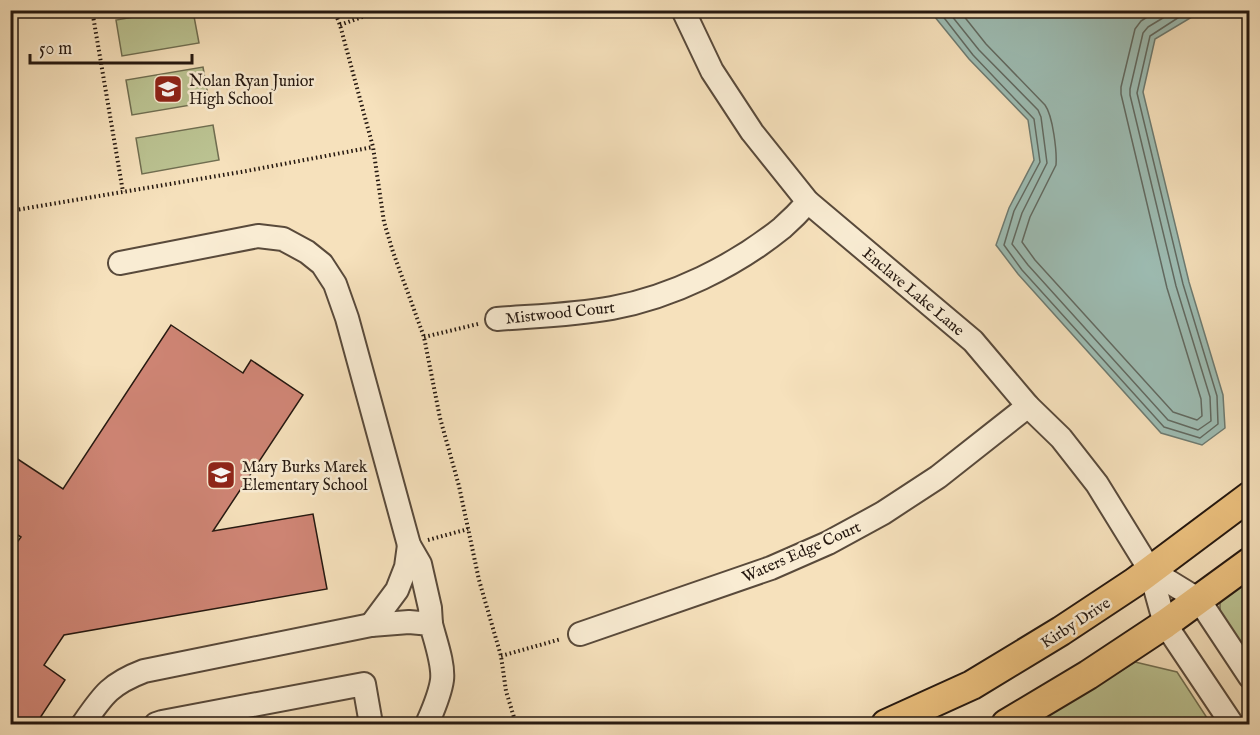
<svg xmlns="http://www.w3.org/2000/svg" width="1260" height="735" font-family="'IM FELL English',serif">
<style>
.green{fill:#bbc392;stroke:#706e51;stroke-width:1.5}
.water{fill:#9dbdb4;stroke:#6d7b72;stroke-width:1.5}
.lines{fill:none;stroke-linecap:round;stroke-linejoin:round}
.shore{stroke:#616a62;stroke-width:1.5}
.building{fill:#cf8575;stroke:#251810;stroke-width:1.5}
.minor-casing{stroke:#594a3b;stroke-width:26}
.major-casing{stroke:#251810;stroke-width:32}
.path{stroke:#251810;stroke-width:4;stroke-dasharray:1.5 3;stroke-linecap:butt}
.minor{stroke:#f9ecd3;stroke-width:22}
.major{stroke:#ebc07e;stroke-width:28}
.labels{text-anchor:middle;stroke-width:5;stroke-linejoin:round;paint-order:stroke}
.poi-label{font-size:16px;fill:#251810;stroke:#f9ecd3;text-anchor:start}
.street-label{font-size:16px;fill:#251810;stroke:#f9ecd3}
</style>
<rect width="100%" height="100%" fill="#f6e1bc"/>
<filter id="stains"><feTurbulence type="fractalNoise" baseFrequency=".00333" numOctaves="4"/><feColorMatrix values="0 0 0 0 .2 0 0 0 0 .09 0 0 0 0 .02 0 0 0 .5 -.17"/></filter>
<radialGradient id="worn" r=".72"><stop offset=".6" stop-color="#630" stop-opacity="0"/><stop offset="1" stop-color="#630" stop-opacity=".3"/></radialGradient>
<g class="green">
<path d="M 175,10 L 193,11 L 199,43 L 122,56 L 116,20 Z"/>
<path d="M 203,67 L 209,102 L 132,115 L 126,80 Z"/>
<path d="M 213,125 L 219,160 L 142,174 L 136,138 Z"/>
<path d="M 1249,571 L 1249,659 L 1220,615 L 1220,598 Z"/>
<path d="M 1135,662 L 1177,672 L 1211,724 L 1035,724 Z"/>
</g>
<path class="water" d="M 930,11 L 1202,11 L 1155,39 L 1143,92 L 1189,282 L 1223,395 L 1225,428 L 1202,445 L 1161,433 L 1018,274 L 996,245 L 1009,208 L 1034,160 L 1028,120 L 969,59 Z"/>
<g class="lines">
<g class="shore">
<path d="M 938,10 L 973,55 L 1034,119 L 1040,162 L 1014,211 L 1004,245 L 1022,270 L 1164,427 L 1200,438 L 1218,424 L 1217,396 L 1183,284 L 1137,93 L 1150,36 L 1190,10"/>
<path d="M 947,10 L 979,50 L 1038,110 L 1041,117 L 1047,163 L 1022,213 L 1012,244 L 1028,265 L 1168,420 L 1198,430 L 1211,421 L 1210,397 L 1176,286 L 1130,95 L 1130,89 L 1143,33 L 1148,27 L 1176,10"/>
<path d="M 959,10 L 986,44 L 1045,105 C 1053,116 1057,152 1056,165 L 1030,217 L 1022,242 L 1035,260 L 1173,412 L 1197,420 L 1202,416 L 1201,399 L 1167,288 L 1121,94 L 1121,87 L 1135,29 L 1141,21 L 1158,10"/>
</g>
</g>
<path class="building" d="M 171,325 L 243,373 L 251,360 L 303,395 L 213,531 L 313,514 L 327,589 L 64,635 L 44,665 L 65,680 L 36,724 L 10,724 L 10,552 L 21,537 L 10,530 L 10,454 L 63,489 Z"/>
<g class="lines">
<g class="minor-casing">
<g id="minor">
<path d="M 683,10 L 712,71 L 752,132 L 808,202 L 973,341 L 1028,406 L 1061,438 L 1097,484 L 1150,570 L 1165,624 L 1232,724"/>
<path d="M 120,263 L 258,236 L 283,239 L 307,252 L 322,264 L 335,284 L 347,318 L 409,545 L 420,564 L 430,608 L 431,624"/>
<path d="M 497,319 C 536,316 574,315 612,308 C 672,297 735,266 782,228 C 791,220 800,211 808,202"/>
<path d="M 1150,570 L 1199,600 L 1250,677"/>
<path d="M 371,625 L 397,590 L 406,567 L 409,545"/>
<path d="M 580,634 L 771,568 L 828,543 L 883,513 L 938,477 L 1028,406"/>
<path d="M 83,724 C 103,695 110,684 144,671 L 371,625 L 409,622 L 431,624 C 435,640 444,664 442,680 C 440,695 433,710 427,724"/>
<path d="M 156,724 L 162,722 L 364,684 L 371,724"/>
</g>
</g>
<g class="major-casing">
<g id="major">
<path d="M 886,724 L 972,685 L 1061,631 L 1135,582 L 1250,496"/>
<path d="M 1006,724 L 1088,675 L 1165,624 L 1250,562"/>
</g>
</g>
<g class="path">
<path d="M 92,10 L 123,192"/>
<path d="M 334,10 L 340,25 L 373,147 L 384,222 L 393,252 L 424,337 L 440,418 L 459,486 L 479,580 L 501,656 L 506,691 L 516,724"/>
<path d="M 340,25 L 381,10"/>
<path d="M 10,211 L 241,172 L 373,147"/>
<path d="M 424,337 L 478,324"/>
<path d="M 428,540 L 468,529"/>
<path d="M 501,656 L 561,639"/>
</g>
<use href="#minor" class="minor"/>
<use href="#major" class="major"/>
</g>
<defs>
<g id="school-square" transform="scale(1.5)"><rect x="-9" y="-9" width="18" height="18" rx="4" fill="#8f2418" stroke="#f9ecd3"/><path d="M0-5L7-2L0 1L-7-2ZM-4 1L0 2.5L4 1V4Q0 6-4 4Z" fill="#fff"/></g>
</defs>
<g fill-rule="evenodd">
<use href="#school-square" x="168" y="89"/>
<use href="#school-square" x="221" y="475"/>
</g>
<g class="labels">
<g class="poi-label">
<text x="189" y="86">Nolan Ryan Junior<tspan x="189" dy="18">High School</tspan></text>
<text x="242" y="472">Mary Burks Marek<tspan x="242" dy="18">Elementary School</tspan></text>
</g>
<g class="street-label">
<text transform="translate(914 291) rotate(40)" y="6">Enclave Lake Lane</text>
<text transform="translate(560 312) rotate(-6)" y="6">Mistwood Court</text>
<text transform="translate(801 551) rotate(-24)" y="6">Waters Edge Court</text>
<text transform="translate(1075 622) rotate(-33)" y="6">Kirby Drive</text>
</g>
</g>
<rect width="1260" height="735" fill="none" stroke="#f6e1bc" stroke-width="36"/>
<rect x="12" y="12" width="1236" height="711" fill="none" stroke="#251810" stroke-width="3"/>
<rect x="18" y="18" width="1224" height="699" fill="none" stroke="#251810" stroke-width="1.5"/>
<path d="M30 54v9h162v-9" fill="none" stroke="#251810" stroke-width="3"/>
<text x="39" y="54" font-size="18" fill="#251810" stroke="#f9ecd3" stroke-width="4.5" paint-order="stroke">50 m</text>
<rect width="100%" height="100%" filter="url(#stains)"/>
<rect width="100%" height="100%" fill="url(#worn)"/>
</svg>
